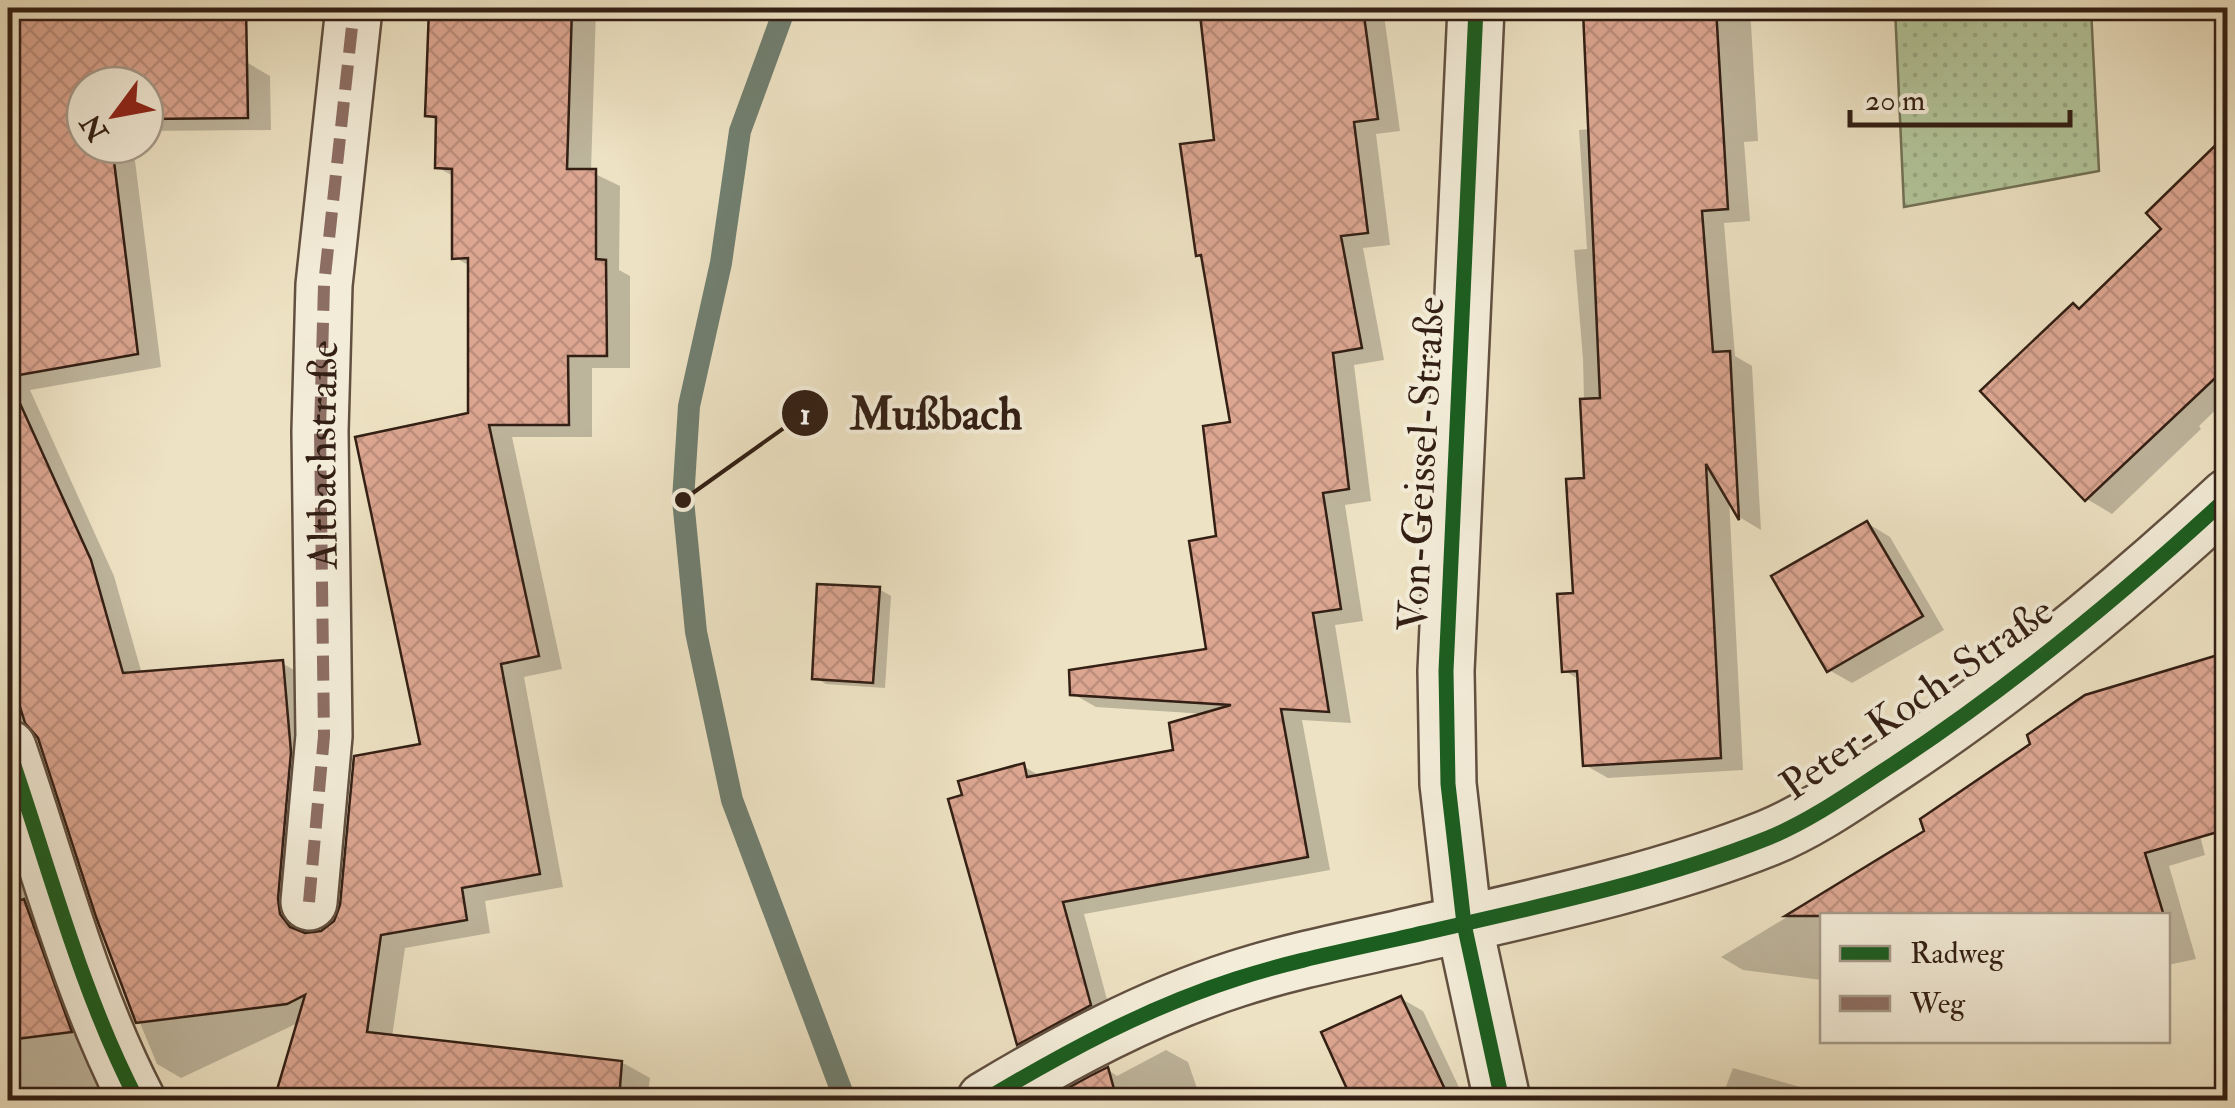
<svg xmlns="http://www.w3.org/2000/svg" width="2235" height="1108" font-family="'IM FELL Double Pica',serif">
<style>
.grass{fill:url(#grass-dots);stroke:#727256;stroke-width:2.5}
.shadow{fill:#0003}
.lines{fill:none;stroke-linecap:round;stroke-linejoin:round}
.stream{stroke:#717f70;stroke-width:22}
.building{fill:url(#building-cross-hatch);stroke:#331f14;stroke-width:2.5}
.minor-casing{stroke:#625040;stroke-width:60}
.tertiary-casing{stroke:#625040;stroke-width:60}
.minor{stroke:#f3ecd8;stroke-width:55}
.tertiary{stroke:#f3ecd8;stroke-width:55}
.quiet{stroke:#8d6e63;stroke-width:12;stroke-dasharray:25 12;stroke-linecap:butt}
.cycleway-casing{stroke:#f3ecd8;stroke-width:21}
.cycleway{stroke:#1b5e20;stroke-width:15}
.labels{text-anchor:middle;stroke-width:8;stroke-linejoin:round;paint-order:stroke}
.street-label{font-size:42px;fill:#331f14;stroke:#f3ecd8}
.leader{fill:none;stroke:#331f14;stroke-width:4}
.callout-dot{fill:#331f14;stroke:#f3ecd8;stroke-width:4}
.mark-label{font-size:30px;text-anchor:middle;font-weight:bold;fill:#fff}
.callout-label{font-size:45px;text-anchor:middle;font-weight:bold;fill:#331f14;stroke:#f3ecd8;stroke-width:8;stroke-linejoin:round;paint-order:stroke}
</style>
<defs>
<pattern id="grass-dots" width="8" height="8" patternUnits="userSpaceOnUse" patternTransform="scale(2.5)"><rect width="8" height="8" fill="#b2c499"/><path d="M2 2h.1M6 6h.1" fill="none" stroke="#9aa883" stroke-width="1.8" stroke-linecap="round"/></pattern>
<pattern id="building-cross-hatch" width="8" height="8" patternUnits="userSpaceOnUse" patternTransform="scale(2.5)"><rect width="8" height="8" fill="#dca691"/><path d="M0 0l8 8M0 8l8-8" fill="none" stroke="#bd8e7c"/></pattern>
</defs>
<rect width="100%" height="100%" fill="#ede2c3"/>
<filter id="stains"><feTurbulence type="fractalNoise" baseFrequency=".002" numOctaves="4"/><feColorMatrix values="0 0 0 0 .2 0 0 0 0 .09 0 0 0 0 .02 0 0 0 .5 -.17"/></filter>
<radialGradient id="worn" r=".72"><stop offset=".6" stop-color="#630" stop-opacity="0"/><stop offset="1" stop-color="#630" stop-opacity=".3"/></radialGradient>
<path class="grass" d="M 1895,8 L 2091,8 L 2099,171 L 1904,207 Z"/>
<g class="shadow">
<path d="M 219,8 L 275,8 L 275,16 Z"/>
<path d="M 432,8 L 596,8 L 591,172 L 620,186 L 619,270 L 630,276 L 630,368 L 592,368 L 592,437 L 512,437 L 562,669 L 524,677 L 563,887 L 485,901 L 490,933 L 405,948 L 392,1037 L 625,1064 L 650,1078 L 647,1100 L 277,1100 L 300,1022 L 181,1078 L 157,1064 L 114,960 L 40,737 L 35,730 L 22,731 L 8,743 L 8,61 L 246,62 L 270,76 L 271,130 L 145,131 L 145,85 L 85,85 L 85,145 L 133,145 L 161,367 L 30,390 L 114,576 L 142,674 L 282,663 L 306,677 L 301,914 L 308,935 L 322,933 L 336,922 L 423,746 L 470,415 L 470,266 L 454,257 L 455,177 L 437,167 L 438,121 L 428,115 Z"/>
<path d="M 1237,8 L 1383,8 L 1400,131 L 1376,134 L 1390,245 L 1363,248 L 1384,360 L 1354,365 L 1371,501 L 1345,505 L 1363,621 L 1335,625 L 1351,723 L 1302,720 L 1330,870 L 1084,914 L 1112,1018 L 1041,1057 L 1019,1044 L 1023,766 L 1042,777 L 1176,752 L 1206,714 L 1096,707 L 1073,694 L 1208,651 L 1233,425 L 1204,257 L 1199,254 Z"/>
<path d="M 1598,8 L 1750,8 L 1758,141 L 1744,142 L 1750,221 L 1724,223 L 1735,356 L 1752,366 L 1761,530 L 1741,518 L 1729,498 L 1743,770 L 1608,778 L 1585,765 L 1580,680 L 1565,671 L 1586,480 L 1583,359 L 1574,250 L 1587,249 L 1579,130 L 1591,129 Z"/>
<path d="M 2228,136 L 2228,398 L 2199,426 L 2201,429 L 2112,514 L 2087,499 L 1984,391 L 2081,311 L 2165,229 Z"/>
<path d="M 1867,523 L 1890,537 L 1944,630 L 1852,683 L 1829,670 Z"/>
<path d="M 2228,588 L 2228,630 L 2217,596 Z"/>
<path d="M 879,589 L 891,596 L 885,688 L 826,684 L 814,677 Z"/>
<path d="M 8,790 L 119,1100 L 8,1100 Z"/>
<path d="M 2193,809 L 2205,855 L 2169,866 L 2196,959 L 2168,965 L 2168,916 L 1822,916 L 1822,980 L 1743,970 L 1721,957 L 1927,832 Z"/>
<path d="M 1400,998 L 1423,1011 L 1465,1100 L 1355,1100 L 1324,1033 Z"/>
<path d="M 1166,1050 L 1188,1062 L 1201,1100 L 1051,1100 L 1108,1070 L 1117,1076 Z"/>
<path d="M 1733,1068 L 1847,1100 L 1721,1100 Z"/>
</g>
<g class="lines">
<path class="stream" d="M 785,8 L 740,131 L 721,263 L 689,406 L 683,500 L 696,632 L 732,800 L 845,1100"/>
</g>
<g class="building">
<path d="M 8,8 L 246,8 L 248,118 L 145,119 L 145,85 L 85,85 L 85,145 L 112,145 L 138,354 L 8,377 Z"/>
<path d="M 429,8 L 572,8 L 567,169 L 596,169 L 596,259 L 606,260 L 607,356 L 568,356 L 569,425 L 489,425 L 539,656 L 501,664 L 540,874 L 462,888 L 467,920 L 381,935 L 367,1032 L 622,1061 L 619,1100 L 274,1100 L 305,995 L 287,1004 L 136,1023 L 96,917 L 38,738 L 25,723 L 8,668 L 8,377 L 91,560 L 123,673 L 283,660 L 291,752 L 278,899 L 280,914 L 290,927 L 305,933 L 321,931 L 334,921 L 340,905 L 354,756 L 420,744 L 355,437 L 468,413 L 468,258 L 452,259 L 452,169 L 435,168 L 436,117 L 425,116 Z"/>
<path d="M 1250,8 L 1363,8 L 1378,119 L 1354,122 L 1368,233 L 1341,236 L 1362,348 L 1333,353 L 1349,489 L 1323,493 L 1341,609 L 1313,613 L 1329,712 L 1281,709 L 1308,857 L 1063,902 L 1091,1005 L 1017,1045 L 948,799 L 962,795 L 958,781 L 1024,763 L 1027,777 L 1173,750 L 1169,723 L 1231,705 L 1070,695 L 1069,670 L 1206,649 L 1189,541 L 1216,536 L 1203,426 L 1230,422 L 1201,255 L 1196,256 L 1180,144 L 1214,140 L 1200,14 Z"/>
<path d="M 1648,8 L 1716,8 L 1728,209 L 1702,211 L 1713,352 L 1730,351 L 1739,520 L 1706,464 L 1721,758 L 1583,766 L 1577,671 L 1562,672 L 1557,594 L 1573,593 L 1566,479 L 1584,478 L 1580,399 L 1600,398 L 1583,11 Z"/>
<path d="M 2228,133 L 2228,366 L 2085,501 L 1980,391 L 2073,303 L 2079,309 L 2161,229 L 2146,213 Z"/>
<path d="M 1867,521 L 1923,616 L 1827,672 L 1771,576 Z"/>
<path d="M 817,584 L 880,587 L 873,683 L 812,679 Z"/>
<path d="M 2228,652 L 2228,829 L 2145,853 L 2164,916 L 1785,916 L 1924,831 L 1920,819 L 2030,744 L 2027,735 L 2085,695 Z"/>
<path d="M 24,899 L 72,1032 L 8,1040 L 8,904 Z"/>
<path d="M 1401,996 L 1450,1100 L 1352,1100 L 1321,1032 Z"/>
<path d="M 1108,1067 L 1117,1100 L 1046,1100 L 1090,1076 Z"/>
</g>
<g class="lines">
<g class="minor-casing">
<g id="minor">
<path id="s1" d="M 309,902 L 324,736 L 320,431 L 324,285 L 354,8"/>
<path d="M 1464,924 L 1448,784 L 1446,671 L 1476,8"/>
</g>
</g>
<g class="tertiary-casing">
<g id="tertiary">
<path d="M 8,748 C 49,866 80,990 137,1100"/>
<path d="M 1464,924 L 1502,1100"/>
<path d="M 985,1100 C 1065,1052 1146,1008 1236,979 C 1288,962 1343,951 1397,939 C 1518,911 1653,884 1768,838 C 1812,820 1852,791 1892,765 C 2012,686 2122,595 2228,497"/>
</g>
</g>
<use href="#minor" class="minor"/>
<use href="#tertiary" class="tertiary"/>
<path class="quiet" d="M 309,902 L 324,736 L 320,431 L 324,285 L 354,8"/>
<g class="cycleway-casing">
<g id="cycleway">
<path d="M 1476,8 L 1446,671 L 1448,784 L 1464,924 L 1502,1100"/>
<path d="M 8,748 C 49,866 80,990 137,1100"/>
<path d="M 985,1100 C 1065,1052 1146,1008 1236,979 C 1288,962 1343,951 1397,939 C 1518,911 1653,884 1768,838 C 1812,820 1852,791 1892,765 C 2012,686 2122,595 2228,497"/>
</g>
</g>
<use href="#cycleway" class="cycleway"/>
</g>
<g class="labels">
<g class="street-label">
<text dy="15" stroke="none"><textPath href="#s1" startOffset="448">Altbachstraße</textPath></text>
<text transform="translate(1420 464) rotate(-87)" y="15">Von-Geissel-Straße</text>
<text transform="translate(1916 697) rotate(-35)" y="15">Peter-Koch-Straße</text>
</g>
</g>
<path class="leader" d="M683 500L805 413"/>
<g class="callout-dot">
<circle cx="683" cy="500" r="10"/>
<circle cx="805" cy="413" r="25"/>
</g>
<g class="mark-label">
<text x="805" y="424">1</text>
</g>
<g class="callout-label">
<text x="936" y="429">Mußbach</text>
</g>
<rect width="2235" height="1108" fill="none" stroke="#ede2c3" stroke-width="40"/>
<rect x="10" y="10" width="2215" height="1088" fill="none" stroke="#331f14" stroke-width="5"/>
<rect x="20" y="20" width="2195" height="1068" fill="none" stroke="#331f14" stroke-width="2.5"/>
<rect x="1820" y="913" width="350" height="130" fill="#f3ecd8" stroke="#a69a8a" stroke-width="2.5"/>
<rect x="1840" y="946" width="50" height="15" fill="#1b5e20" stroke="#a69a8a" stroke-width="2.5"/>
<text x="1910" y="963" font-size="30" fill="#331f14">Radweg</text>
<rect x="1840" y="996" width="50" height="15" fill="#8d6e63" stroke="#a69a8a" stroke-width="2.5"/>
<text x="1910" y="1013" font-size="30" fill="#331f14">Weg</text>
<g transform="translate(115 115) rotate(238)"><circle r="48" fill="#f3ecd8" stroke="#a69a8a" stroke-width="2.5"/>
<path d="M0-8L18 38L0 25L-18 38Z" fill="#8f2418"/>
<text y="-15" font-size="28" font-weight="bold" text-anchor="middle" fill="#331f14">N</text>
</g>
<path d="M1850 110v15h220v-15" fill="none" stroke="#331f14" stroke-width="5"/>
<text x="1865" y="110" font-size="30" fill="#331f14" stroke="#f3ecd8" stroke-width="8" paint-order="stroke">20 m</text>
<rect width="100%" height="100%" filter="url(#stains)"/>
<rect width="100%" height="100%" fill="url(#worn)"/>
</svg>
